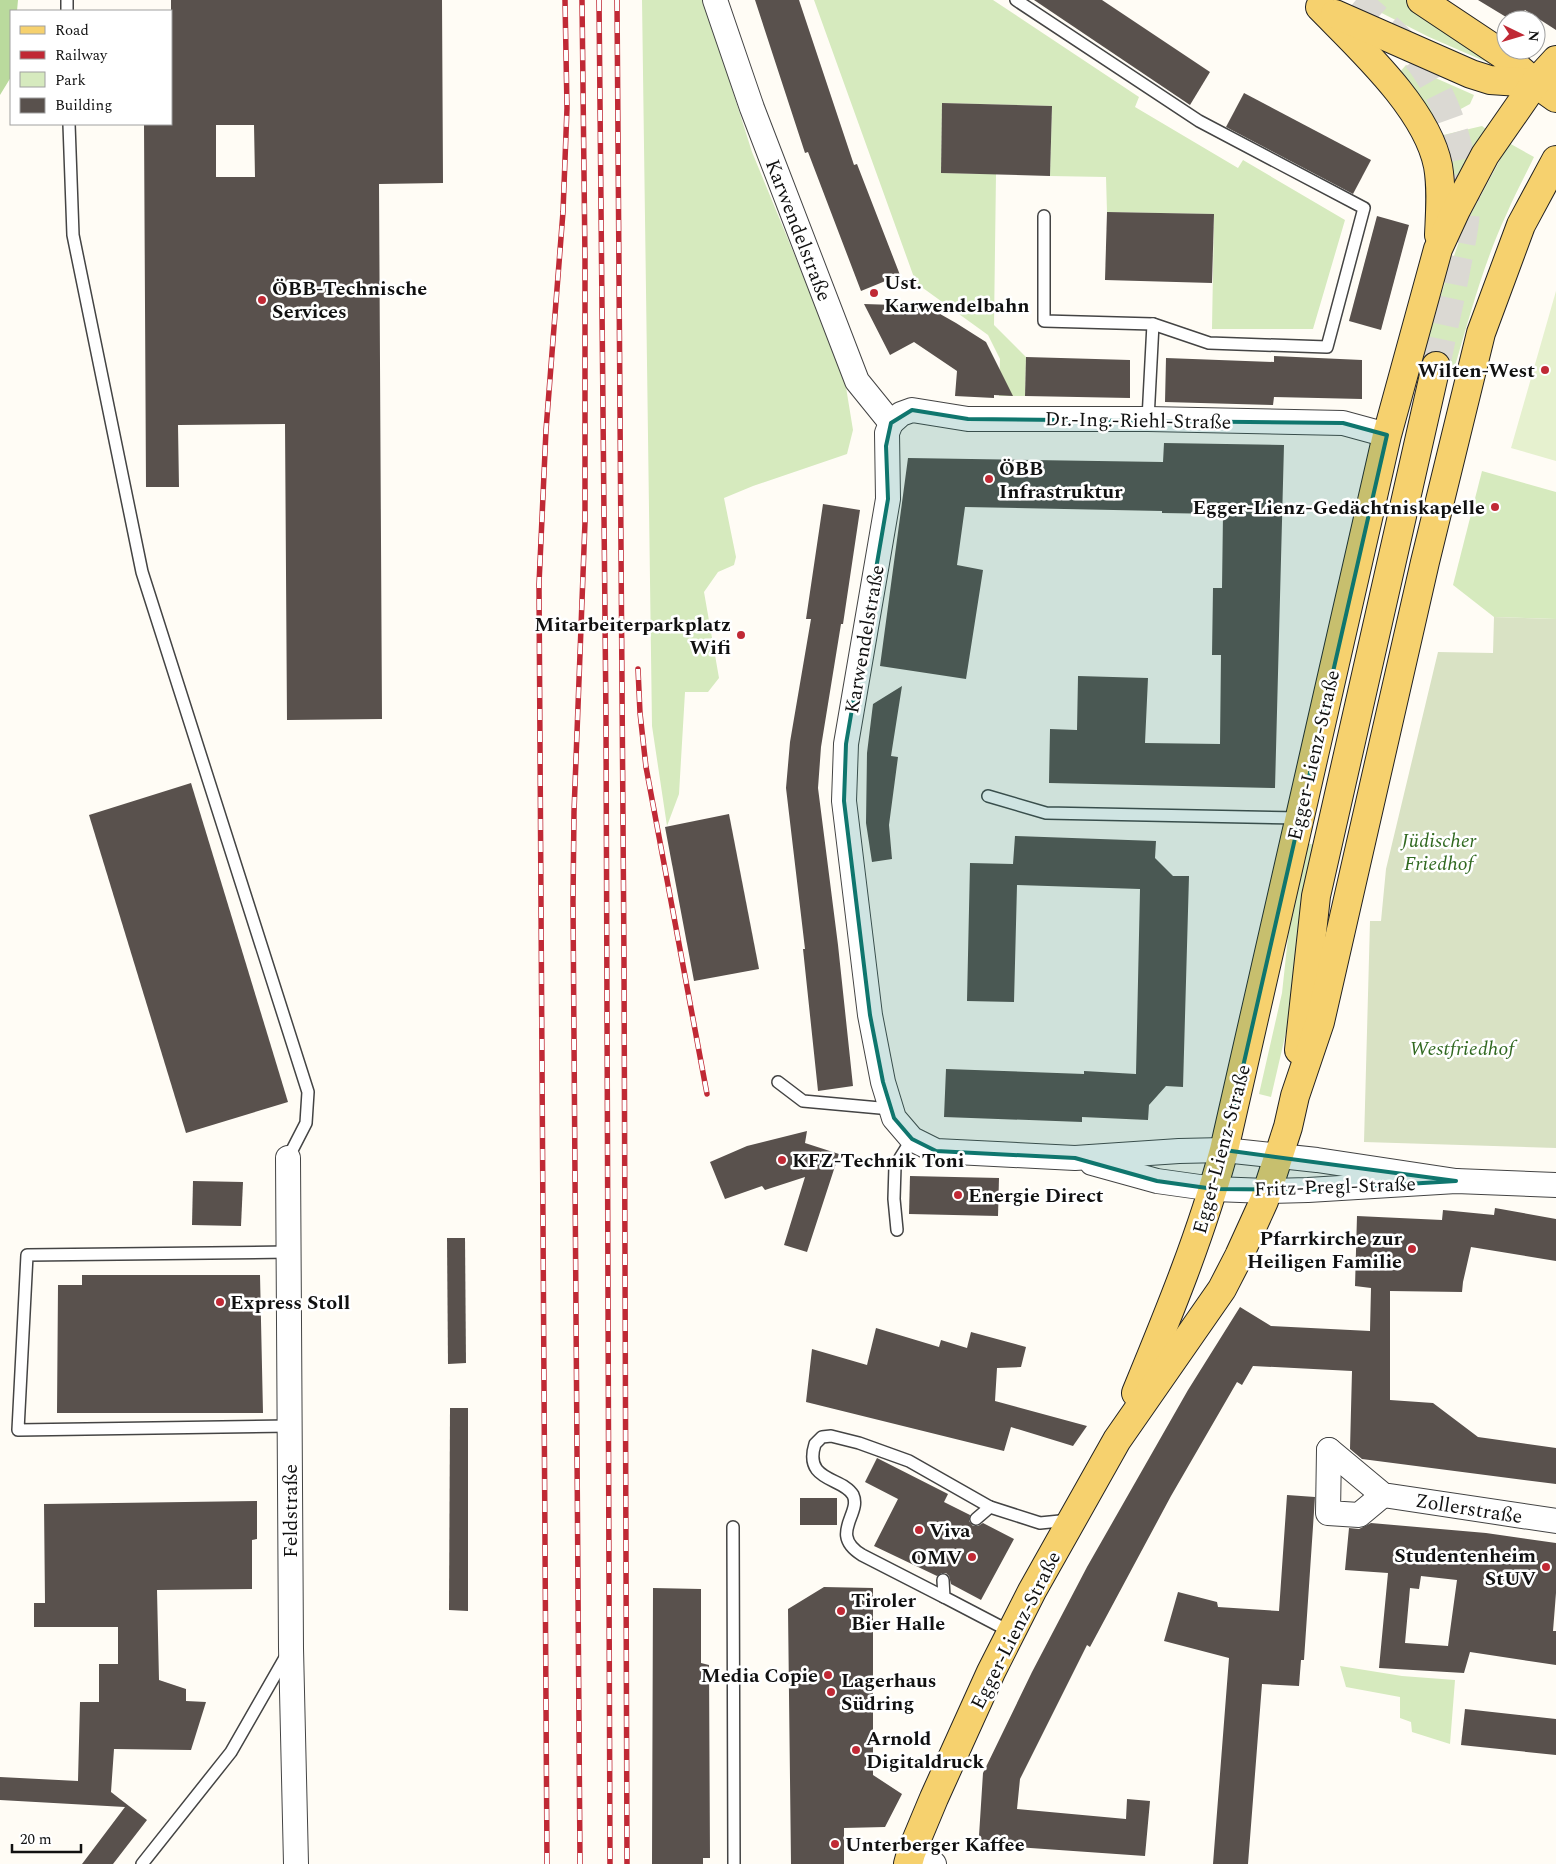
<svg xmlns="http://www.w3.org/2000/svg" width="1556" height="1864" font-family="Spectral,serif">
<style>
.green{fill:#d6eabe}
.forest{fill:#bada9d}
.cemetery{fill:#d9e2c4}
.pitch{fill:#e6f1cf}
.building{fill:#59514d;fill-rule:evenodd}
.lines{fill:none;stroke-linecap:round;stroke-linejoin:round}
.primary-tunnel{stroke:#dbd9d3;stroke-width:28;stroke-dasharray:28 14;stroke-linecap:butt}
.service-casing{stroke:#444;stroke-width:14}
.minor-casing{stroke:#444;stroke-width:26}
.primary-casing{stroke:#222;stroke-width:30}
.service{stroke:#fff;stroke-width:11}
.minor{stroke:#fff;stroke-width:24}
.primary{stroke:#f6d16e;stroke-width:28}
.rail-casing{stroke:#c02935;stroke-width:5.5}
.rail{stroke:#fff;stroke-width:4;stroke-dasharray:11;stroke-linecap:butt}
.marked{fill:#0f766e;fill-opacity:0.2;stroke:#0f766e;stroke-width:4;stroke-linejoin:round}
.poi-dot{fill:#c02935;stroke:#fff;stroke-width:2}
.labels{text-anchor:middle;stroke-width:5;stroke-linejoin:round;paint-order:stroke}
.street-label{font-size:20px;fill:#111;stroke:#fff}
.poi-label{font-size:20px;font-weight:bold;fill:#111;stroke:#fff;text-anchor:start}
.park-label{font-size:20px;font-style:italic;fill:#316921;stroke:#fff}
</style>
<rect width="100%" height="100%" fill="#fffcf5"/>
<g class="green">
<path d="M 642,0 L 704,0 L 752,152 L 844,375 L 853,430 L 847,454 L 753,486 L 724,498 L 736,557 L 734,565 L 718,572 L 704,592 L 719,678 L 708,692 L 685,692 L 679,794 L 667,826 L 652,726 Z"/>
<path d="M 814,0 L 993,0 L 1139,97 L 1135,107 L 1238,168 L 1243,160 L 1345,220 L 1313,329 L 1212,329 L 1214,214 L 1107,212 L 1106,177 L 1050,176 L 1052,106 L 942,103 L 941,173 L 996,174 L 994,325 L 1026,357 L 1025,396 L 999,396 L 1000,359 L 988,335 L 916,283 Z"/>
<path d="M 1356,0 L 1406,0 L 1493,58 L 1491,64 L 1429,37 Z"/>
<path d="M 1406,65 L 1474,95 L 1470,104 L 1433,124 L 1399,73 Z"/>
<path d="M 1482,126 L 1486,129 L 1451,192 L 1439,136 Z"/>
<path d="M 1509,143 L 1534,157 C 1525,176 1515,194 1507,213 C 1484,262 1470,315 1455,366 L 1421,360 L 1446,279 L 1464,227 Z"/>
<path d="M 1482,471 L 1556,492 L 1556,619 L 1494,617 L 1453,585 Z"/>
<path d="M 1306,843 L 1315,845 L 1287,1028 L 1271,1097 L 1259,1094 L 1282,993 L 1290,919 Z"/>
<path d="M 1340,1666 L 1402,1676 L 1455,1680 L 1450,1744 L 1412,1732 L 1411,1722 L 1400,1718 L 1400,1697 L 1346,1687 Z"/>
</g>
<path class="forest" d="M 0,0 L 18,0 L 17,11 L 11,11 L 11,77 L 0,95 Z"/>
<path class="cemetery" d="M 1494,617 L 1556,619 L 1556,1148 L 1364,1142 L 1370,921 L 1381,921 L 1386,869 L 1438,652 L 1493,653 Z"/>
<path class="pitch" d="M 1556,291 L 1556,461 L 1511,448 Z"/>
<g class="building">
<path d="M 171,0 L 442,0 L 443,183 L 379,184 L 382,719 L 287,720 L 285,424 L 178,425 L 179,487 L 146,487 L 144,124 L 171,124 ZM 216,125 L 254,125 L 255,177 L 216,177 Z"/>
<path d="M 755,0 L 799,0 L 854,165 L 857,164 L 900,275 L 861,291 L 808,152 L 805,153 Z"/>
<path d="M 1034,0 L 1102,0 L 1210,72 L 1190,105 Z"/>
<path d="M 1478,0 L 1556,0 L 1556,30 L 1525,10 L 1516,20 L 1511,20 Z"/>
<path d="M 1244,93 L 1371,160 L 1353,194 L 1226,127 Z"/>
<path d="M 942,103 L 1052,106 L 1050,176 L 941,173 Z"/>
<path d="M 1107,212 L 1214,214 L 1212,283 L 1105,280 Z"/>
<path d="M 1377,216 L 1409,225 L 1381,330 L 1349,321 Z"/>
<path d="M 864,304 L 926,306 L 956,323 L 986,342 L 1013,396 L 994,395 L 994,398 L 955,396 L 957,371 L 914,342 L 890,355 Z"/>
<path d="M 1274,356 L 1362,360 L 1362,399 L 1274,397 L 1273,405 L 1165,402 L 1166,358 L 1274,362 Z"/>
<path d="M 1026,357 L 1130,360 L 1130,398 L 1025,396 Z"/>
<path d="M 1164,443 L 1284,445 L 1275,788 L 1049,783 L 1050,729 L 1077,730 L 1078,676 L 1148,678 L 1145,743 L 1220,744 L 1221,655 L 1212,655 L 1213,588 L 1222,588 L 1223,514 L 1162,513 L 1162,511 L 965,507 L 957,565 L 983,570 L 966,679 L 880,666 L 908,458 L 1163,462 Z"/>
<path d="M 823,504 L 860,510 L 843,624 L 841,624 L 821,747 L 818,788 L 838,945 L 853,1086 L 818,1091 L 803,949 L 805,949 L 786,788 L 790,742 L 811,619 L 806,619 Z"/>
<path d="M 902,686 L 891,756 L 898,757 L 889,825 L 892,859 L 872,862 L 866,823 L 867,753 L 873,704 Z"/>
<path d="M 191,783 L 288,1102 L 186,1133 L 89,815 Z"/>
<path d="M 729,814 L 759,969 L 694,981 L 665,827 Z"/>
<path d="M 1015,836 L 1156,841 L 1155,858 L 1173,876 L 1189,876 L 1183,1087 L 1166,1086 L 1149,1105 L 1148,1120 L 1082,1117 L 1082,1122 L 944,1117 L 946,1069 L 1084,1074 L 1084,1071 L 1136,1074 L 1140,889 L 1017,885 L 1014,1002 L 967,1001 L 970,863 L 1013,864 Z"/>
<path d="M 807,1131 L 805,1143 L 839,1154 L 807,1252 L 784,1245 L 805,1177 L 765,1190 L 762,1186 L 725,1199 L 710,1162 L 747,1146 Z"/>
<path d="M 910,1176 L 999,1178 L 998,1216 L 909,1214 Z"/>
<path d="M 193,1181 L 243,1182 L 241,1226 L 192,1225 Z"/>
<path d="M 1495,1208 L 1556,1219 L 1556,1261 L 1471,1247 L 1463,1282 L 1462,1292 L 1390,1291 L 1390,1400 L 1433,1403 L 1478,1437 L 1556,1448 L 1556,1484 L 1362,1459 L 1350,1449 L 1352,1371 L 1253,1366 L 1242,1385 L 1237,1382 L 1171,1496 L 1090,1647 L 1087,1645 L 1020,1779 L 1017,1809 L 1126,1819 L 1127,1799 L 1150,1801 L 1145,1856 L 986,1845 L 979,1836 L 983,1773 L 985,1769 L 1032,1672 L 1087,1567 L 1188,1390 L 1240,1307 L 1271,1326 L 1370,1331 L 1371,1288 L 1355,1286 L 1357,1216 L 1442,1220 L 1443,1210 L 1494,1215 Z"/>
<path d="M 447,1238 L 465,1238 L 466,1363 L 448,1364 Z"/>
<path d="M 82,1275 L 260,1275 L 263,1413 L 57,1413 L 58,1285 L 82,1285 Z"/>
<path d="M 876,1328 L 939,1347 L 941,1340 L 967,1348 L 971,1332 L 1026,1347 L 1021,1367 L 997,1368 L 995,1401 L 1087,1426 L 1073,1446 L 1011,1427 L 1004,1451 L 806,1402 L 812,1349 L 867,1365 Z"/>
<path d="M 450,1408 L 468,1408 L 468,1611 L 449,1610 Z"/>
<path d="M 877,1458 L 948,1494 L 944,1502 L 970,1515 L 969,1521 L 973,1526 L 978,1526 L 983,1523 L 1014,1539 L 981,1600 L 951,1584 L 949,1576 L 946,1573 L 942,1573 L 937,1576 L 874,1546 L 898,1499 L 865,1482 Z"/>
<path d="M 1287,1495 L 1315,1497 L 1304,1660 L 1301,1660 L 1299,1686 L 1262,1684 L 1248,1864 L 1213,1864 L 1229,1658 L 1164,1641 L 1178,1592 L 1217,1602 L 1218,1607 L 1279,1611 Z"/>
<rect x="800" y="1498" width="37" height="27"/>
<path d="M 257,1501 L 257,1539 L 252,1540 L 252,1589 L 157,1590 L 159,1680 L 186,1689 L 186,1701 L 206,1702 L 191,1750 L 114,1749 L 111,1792 L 147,1820 L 113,1864 L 82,1864 L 125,1807 L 0,1800 L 0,1777 L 78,1781 L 80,1702 L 99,1702 L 99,1664 L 118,1664 L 118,1627 L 34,1627 L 34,1603 L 45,1603 L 44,1504 Z"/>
<path d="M 1371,1523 L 1486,1533 L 1556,1543 L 1556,1593 L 1553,1631 L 1556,1631 L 1556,1665 L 1470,1652 L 1464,1673 L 1379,1668 L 1388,1573 L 1345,1570 L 1349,1528 L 1359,1529 ZM 1421,1576 L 1457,1580 L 1448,1646 L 1405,1643 L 1410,1588 L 1419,1589 Z"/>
<path d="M 824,1587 L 873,1588 L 873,1775 L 902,1794 L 885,1827 L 844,1828 L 844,1864 L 791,1864 L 788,1609 Z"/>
<path d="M 653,1588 L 701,1589 L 701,1663 L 709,1665 L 710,1858 L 703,1858 L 703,1864 L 652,1864 Z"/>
<path d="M 1465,1709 L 1556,1719 L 1556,1755 L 1461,1745 Z"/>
</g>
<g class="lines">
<path class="primary-tunnel" d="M 1356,0 C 1382,22 1410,45 1428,74 C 1452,112 1466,163 1466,209 C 1465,231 1459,254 1455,276 C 1449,306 1442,336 1436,366"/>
<g class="service-casing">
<g id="service">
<path d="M 67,0 L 67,11"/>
<path d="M 1016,0 L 1199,121 L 1364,208 L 1327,347 L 1209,343 L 1153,324 L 1044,321 L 1044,216"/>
<path d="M 69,124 L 73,235 L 142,572 L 308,1092 L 306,1123 L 288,1158"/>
<path d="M 1148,419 L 1153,324"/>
<path d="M 988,796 L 1046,813 L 1299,818"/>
<path d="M 778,1082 L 803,1101 L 891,1109"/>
<path d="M 897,1230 L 894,1199 L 895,1166 L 912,1139"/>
<path d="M 289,1252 L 27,1255 L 18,1430 L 290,1426"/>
<path d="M 976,1519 L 990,1507 L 1040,1523 L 1070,1520"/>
<path d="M 733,1527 L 734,1864"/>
<path d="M 943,1580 L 944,1597 L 1011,1632"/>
<path d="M 944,1597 L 862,1555 C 828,1534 862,1514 853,1495 C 843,1477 803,1482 815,1444 L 822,1437 L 831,1436 L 859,1443 L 909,1461 L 990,1507"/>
<path d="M 142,1864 L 231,1752 L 286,1656"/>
</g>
</g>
<g class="minor-casing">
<g id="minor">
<path d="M 715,0 L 752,108 L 857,381 L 891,423"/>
<path d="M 1387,435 L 1343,423 L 1148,419 L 968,419 L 912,410 L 901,414 L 891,423 L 887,433 L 888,499 L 846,744 L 844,801 L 870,1015 L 883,1082 L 894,1118 L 912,1139 L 936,1151 L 1075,1158 L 1179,1151 L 1224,1150 L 1317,1160 L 1456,1181"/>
<path d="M 288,1158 L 291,1648 L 296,1864"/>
<path d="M 1092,1163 L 1157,1181 L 1214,1189 L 1267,1191 L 1308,1190 L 1456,1181 L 1556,1185"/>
<path d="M 1329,1450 L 1383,1495 L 1556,1521"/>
<path d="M 1329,1450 L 1328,1513 L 1359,1515 L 1383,1495"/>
<path d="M 911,1853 L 934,1864"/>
</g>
</g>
<g class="primary-casing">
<g id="primary">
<path d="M 1421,0 L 1502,54 L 1535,83 L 1556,98"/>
<path d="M 1320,7 C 1360,48 1427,109 1438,166 C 1442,189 1440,212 1439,235"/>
<path d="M 1335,14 L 1471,74 L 1490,80 L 1535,83"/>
<path d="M 1299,1050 L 1316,896 L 1436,366"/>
<path d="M 1136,1393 C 1169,1313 1202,1233 1224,1150 L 1387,435 L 1438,249 L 1456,210 L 1485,155 L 1535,83 L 1556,60"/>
<path d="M 908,1864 L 911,1853 L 934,1798 L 991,1672 L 1032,1591 L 1117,1440 L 1222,1289 L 1239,1256 L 1264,1201 L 1288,1127 L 1295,1096 L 1320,1022 L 1425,562 L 1481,333 L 1521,225 L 1556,160"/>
</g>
</g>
<use href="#service" class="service"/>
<use href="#minor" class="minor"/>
<use href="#primary" class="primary"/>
<g class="rail-casing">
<g id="rail">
<path d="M 599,0 L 606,721 L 610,1864"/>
<path d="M 617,0 L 624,959 L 627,1864"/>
<path d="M 638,669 L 640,713 L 646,767 L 707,1094"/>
<path d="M 547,1864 L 539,584 L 546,430 L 563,212 L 567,108 L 565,0"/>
<path d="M 580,1864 L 573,901 L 574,812 L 585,522 L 585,260 L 582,0"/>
</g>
</g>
<use href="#rail" class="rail"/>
</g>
<path class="marked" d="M 912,410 L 968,419 L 1343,423 L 1387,435 L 1224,1150 L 1456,1181 L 1308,1190 L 1214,1189 L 1157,1181 L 1075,1158 L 936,1151 L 912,1139 L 894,1118 L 883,1082 L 870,1015 L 844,801 L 846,744 L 888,499 L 886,446 L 891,423 Z"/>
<g class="poi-dot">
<circle cx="874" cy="293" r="5"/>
<circle cx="262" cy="300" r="5"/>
<circle cx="1545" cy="370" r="5"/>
<circle cx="989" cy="479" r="5"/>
<circle cx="1495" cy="507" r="5"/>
<circle cx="741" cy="635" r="5"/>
<circle cx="782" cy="1160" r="5"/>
<circle cx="958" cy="1195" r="5"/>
<circle cx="1412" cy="1249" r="5"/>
<circle cx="220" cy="1302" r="5"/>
<circle cx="919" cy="1530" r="5"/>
<circle cx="972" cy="1557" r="5"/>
<circle cx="1546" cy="1567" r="5"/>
<circle cx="841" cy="1611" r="5"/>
<circle cx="828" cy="1675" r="5"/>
<circle cx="831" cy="1692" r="5"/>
<circle cx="856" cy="1750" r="5"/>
<circle cx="835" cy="1844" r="5"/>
</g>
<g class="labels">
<g class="street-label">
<text transform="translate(799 230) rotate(69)" y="7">Karwendelstraße</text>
<text transform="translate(1138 420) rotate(1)" y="7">Dr.-Ing.-Riehl-Straße</text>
<text transform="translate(864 639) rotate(-80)" y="7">Karwendelstraße</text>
<text transform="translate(1313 755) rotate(-77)" y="7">Egger-Lienz-Straße</text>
<text transform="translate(1221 1149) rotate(-75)" y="7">Egger-Lienz-Straße</text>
<text transform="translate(1335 1186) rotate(-2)" y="7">Fritz-Pregl-Straße</text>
<text transform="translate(1469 1508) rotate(9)" y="7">Zollerstraße</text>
<text transform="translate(290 1511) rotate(-90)" y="7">Feldstraße</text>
<text transform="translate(1015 1630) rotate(-63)" y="7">Egger-Lienz-Straße</text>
</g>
<g class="poi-label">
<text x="884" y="289">Ust.<tspan x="884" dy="23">Karwendelbahn</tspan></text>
<text x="272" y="295">ÖBB-Technische<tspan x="272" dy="23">Services</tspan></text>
<text x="1535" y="377" text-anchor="end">Wilten-West</text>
<text x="999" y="475">ÖBB<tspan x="999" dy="23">Infrastruktur</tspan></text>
<text x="1485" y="514" text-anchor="end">Egger-Lienz-Gedächtniskapelle</text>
<text x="731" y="631" text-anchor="end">Mitarbeiterparkplatz<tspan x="731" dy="23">Wifi</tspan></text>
<text x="792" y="1167">KFZ-Technik Toni</text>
<text x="968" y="1202">Energie Direct</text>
<text x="1402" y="1245" text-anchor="end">Pfarrkirche zur<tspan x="1402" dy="23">Heiligen Familie</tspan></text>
<text x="230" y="1309">Express Stoll</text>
<text x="929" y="1537">Viva</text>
<text x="1536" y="1562" text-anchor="end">Studentenheim<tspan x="1536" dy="23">StUV</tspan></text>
<text x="962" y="1564" text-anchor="end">OMV</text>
<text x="851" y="1607">Tiroler<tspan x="851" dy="23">Bier Halle</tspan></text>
<text x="818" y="1682" text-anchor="end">Media Copie</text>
<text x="841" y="1687">Lagerhaus<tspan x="841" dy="23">Südring</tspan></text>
<text x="866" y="1745">Arnold<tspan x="866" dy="23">Digitaldruck</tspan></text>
<text x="845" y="1851">Unterberger Kaffee</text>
</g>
<g class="park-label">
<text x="1439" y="847">Jüdischer<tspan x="1439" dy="23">Friedhof</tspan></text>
<text x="1462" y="1055">Westfriedhof</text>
</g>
</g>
<rect x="10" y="10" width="162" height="115" fill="#ffffff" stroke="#a0a0a0"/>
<rect x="20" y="26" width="25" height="8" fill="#f6d16e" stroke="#a0a0a0"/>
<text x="55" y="35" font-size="15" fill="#111111">Road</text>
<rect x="20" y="51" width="25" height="8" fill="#c02935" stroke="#a0a0a0"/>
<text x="55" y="60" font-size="15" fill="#111111">Railway</text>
<rect x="20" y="72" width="25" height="15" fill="#d6eabe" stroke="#a0a0a0"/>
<text x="55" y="85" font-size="15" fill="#111111">Park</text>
<rect x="20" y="98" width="25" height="15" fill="#59514d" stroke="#a0a0a0"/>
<text x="55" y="110" font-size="15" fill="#111111">Building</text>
<g transform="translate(1521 35) rotate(95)"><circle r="24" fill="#ffffff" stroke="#a0a0a0"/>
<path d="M0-4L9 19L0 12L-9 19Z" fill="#c02935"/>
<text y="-8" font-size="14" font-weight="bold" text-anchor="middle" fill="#111111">N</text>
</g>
<path d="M12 1844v8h69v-8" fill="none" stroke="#111111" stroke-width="2.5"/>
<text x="20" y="1844" font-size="15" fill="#111111" stroke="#ffffff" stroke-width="4" paint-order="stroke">20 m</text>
</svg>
